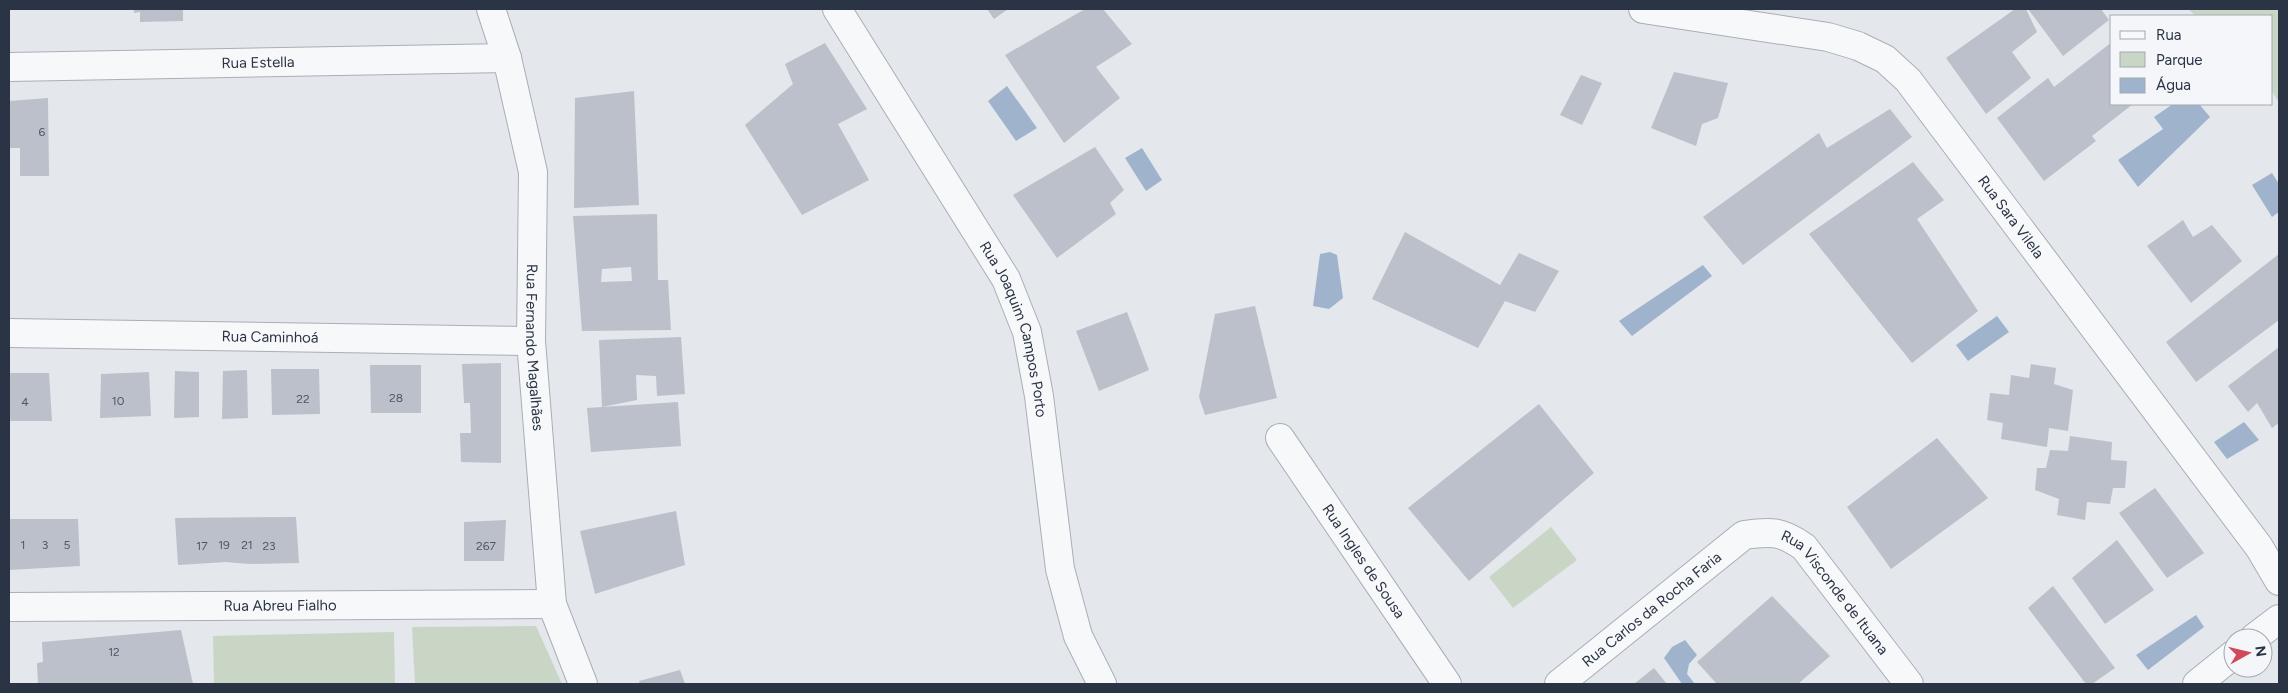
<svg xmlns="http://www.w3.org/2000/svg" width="2288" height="693" font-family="Figtree,sans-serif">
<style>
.green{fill:#c9d6c5}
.water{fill:#9fb4cc}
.building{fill:#bbc0ca;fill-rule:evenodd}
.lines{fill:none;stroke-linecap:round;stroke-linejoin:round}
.minor-casing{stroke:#a9aeb7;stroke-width:30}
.minor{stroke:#f7f8fa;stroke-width:28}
.labels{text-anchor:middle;stroke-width:5;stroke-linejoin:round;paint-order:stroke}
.number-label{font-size:12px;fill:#4f5766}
.street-label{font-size:15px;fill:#2b3445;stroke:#f4f6f9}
</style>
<rect width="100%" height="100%" fill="#e4e7ec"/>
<g class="green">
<path d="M 2188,9 L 2279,9 L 2279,102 L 2272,92 L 2272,16 L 2196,16 Z"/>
<path d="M 1551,527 L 1577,560 L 1513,608 L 1489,577 Z"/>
<path d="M 536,626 L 562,684 L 415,684 L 412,627 Z"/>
<path d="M 394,632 L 395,684 L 214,684 L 213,636 Z"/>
</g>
<g class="water">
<path d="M 1007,86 L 1037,128 L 1016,141 L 988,101 Z"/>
<path d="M 2173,104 L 2199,104 L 2210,117 L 2138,187 L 2118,160 L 2163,129 L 2154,117 Z"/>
<path d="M 1142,148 L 1162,180 L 1146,191 L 1125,158 Z"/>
<path d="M 2272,173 L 2279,184 L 2279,212 L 2272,217 L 2252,185 Z"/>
<path d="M 1330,252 L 1337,255 L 1343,298 L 1329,309 L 1313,306 L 1320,254 Z"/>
<path d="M 1703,265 L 1712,276 L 1632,336 L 1619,321 Z"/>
<path d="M 1997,316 L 2009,332 L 1968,361 L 1956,345 Z"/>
<path d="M 2244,422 L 2259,440 L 2227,459 L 2214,442 Z"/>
<path d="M 2196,615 L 2204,627 L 2148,670 L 2136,655 Z"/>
<path d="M 1685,640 L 1697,655 L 1689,664 L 1687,674 L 1695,684 L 1682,684 L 1664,658 L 1672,647 Z"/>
</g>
<g class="building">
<path d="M 134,9 L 183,9 L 183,21 L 140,22 L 140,12 L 134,13 Z"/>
<path d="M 987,9 L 1008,9 L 994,19 Z"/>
<path d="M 1085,9 L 1103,9 L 1132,44 L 1096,67 L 1120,98 L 1064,143 L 1005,55 Z"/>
<path d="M 2015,9 L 2026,9 L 2037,32 L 2012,52 L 2031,78 L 1986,114 L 1946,58 Z"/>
<path d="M 2028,9 L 2101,9 L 2109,20 L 2063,56 Z"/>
<path d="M 2112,42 L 2112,104 L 2133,104 L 2092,136 L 2096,141 L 2044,181 L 1997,118 L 2048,78 L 2054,87 Z"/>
<path d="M 825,43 L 867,109 L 838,124 L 869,180 L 802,215 L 745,125 L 793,84 L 785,64 Z"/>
<path d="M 1674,72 L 1728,83 L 1718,118 L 1702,124 L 1696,146 L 1651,128 Z"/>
<path d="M 1581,75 L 1602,83 L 1582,125 L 1560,115 Z"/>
<path d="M 634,91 L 639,205 L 574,208 L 575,98 Z"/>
<path d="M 48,98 L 49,176 L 20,176 L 20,148 L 9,148 L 9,101 Z"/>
<path d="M 1890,109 L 1912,137 L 1743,265 L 1703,217 L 1819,133 L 1827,148 Z"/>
<path d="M 1095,147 L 1124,190 L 1110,203 L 1116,214 L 1057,258 L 1013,195 Z"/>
<path d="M 1913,162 L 1944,200 L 1917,219 L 1978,311 L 1912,363 L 1809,234 Z"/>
<path d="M 657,214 L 658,280 L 668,280 L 671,330 L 582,331 L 573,216 ZM 631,267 L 632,281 L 601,282 L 602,269 Z"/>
<path d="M 2183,220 L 2193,237 L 2212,225 L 2242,261 L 2191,303 L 2147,246 Z"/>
<path d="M 1405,232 L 1500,285 L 1519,253 L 1559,271 L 1535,312 L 1505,301 L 1478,348 L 1372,299 Z"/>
<path d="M 2279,254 L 2279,320 L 2196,382 L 2166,342 Z"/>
<path d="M 1255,306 L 1277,398 L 1205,415 L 1199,397 L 1215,314 Z"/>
<path d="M 1127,312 L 1149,370 L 1099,391 L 1076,331 Z"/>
<path d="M 681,337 L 685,394 L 657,396 L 656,376 L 636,375 L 637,400 L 602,407 L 599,340 Z"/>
<path d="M 2279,347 L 2279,423 L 2272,428 L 2257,403 L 2248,412 L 2228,386 Z"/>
<path d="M 501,363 L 501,463 L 461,462 L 460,433 L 471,433 L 470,403 L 464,403 L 462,364 Z"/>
<path d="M 2031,364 L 2056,368 L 2054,384 L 2073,390 L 2068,431 L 2049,428 L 2047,447 L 2001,439 L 2003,423 L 1987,420 L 1990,393 L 2009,395 L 2011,375 L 2029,378 Z"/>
<path d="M 370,365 L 421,365 L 421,413 L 371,413 Z"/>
<path d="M 271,369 L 319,369 L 320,414 L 272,415 Z"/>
<path d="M 247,370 L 248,418 L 222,419 L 223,371 Z"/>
<path d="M 175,371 L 199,372 L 199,417 L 174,418 Z"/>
<path d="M 149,372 L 151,416 L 100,418 L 101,374 Z"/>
<path d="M 9,373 L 49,373 L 52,421 L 9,421 Z"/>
<path d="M 678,402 L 681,446 L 591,452 L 587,408 Z"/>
<path d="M 1539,404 L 1594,473 L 1469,581 L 1408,508 Z"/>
<path d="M 2070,436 L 2112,442 L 2111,460 L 2127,461 L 2125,488 L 2113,488 L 2110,504 L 2087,502 L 2085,520 L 2057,515 L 2059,499 L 2035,490 L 2037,468 L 2046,468 L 2050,450 L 2068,451 Z"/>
<path d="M 1937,438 L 1988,498 L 1891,569 L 1847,507 Z"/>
<path d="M 2155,488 L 2204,553 L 2167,578 L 2119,513 Z"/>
<path d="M 676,511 L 685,565 L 595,594 L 580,531 Z"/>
<path d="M 296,517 L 299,563 L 249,564 L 226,562 L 178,565 L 175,518 Z"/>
<path d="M 9,519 L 78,519 L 80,566 L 9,570 Z"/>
<path d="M 506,520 L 504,561 L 464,561 L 464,522 Z"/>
<path d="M 2117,540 L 2154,590 L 2105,624 L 2072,578 Z"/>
<path d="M 2053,586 L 2115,668 L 2092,684 L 2086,684 L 2028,608 Z"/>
<path d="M 1772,596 L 1830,656 L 1798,684 L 1717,684 L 1697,662 Z"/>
<path d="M 181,630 L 193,684 L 38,684 L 37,663 L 43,662 L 42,642 Z"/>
<path d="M 1654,668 L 1667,684 L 1634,684 Z"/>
<path d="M 680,670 L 685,684 L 640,684 L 639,681 Z"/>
</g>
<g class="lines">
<g class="minor-casing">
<g id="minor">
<path id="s1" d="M 491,9 L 507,58 L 533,172 L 531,341 L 552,604 L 583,684"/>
<path id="s2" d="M 837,9 L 1006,279 L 1027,332 L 1039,396 L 1060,569 L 1078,636 L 1102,684"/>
<path id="s3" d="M 1643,9 L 1828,37 L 1858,46 L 1885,59 L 1908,80 L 2259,547 L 2279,581"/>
<path id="s4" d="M 9,67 L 507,58"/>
<path id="s5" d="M 9,333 L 531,341"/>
<path id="s6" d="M 1280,438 L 1447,684"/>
<path id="s7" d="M 9,607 L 552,604"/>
<path d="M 2254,638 L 2279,619"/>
<path id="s8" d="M 1559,684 L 1744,535 C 1772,531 1781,531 1804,547 L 1909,684"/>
<path d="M 2197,684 L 2233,655"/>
</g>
</g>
<use href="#minor" class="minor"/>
</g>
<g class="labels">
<g class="number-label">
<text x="42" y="136">6</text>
<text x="396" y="402">28</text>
<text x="303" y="403">22</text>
<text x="118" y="405">10</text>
<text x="25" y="406">4</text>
<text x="23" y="549">1</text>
<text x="45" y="549">3</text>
<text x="67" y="549">5</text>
<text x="224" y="549">19</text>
<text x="247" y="549">21</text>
<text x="202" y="550">17</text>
<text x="269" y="550">23</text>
<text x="486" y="550">267</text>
<text x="114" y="656">12</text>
</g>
<g class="street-label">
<text dy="5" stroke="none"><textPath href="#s4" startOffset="249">Rua Estella</textPath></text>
<text dy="5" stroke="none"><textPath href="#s3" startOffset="451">Rua Sara Vilela</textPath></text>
<text dy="5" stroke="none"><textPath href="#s2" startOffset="369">Rua Joaquim Campos Porto</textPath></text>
<text dy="5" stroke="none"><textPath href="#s5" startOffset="261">Rua Caminhoá</textPath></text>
<text dy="5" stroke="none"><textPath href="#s1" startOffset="344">Rua Fernando Magalhães</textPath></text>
<text dy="5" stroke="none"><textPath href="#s6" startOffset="149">Rua Ingles de Sousa</textPath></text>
<text dy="5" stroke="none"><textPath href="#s8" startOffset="355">Rua Visconde de Ituana</textPath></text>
<text dy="5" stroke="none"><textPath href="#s7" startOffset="271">Rua Abreu Fialho</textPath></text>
<text dy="5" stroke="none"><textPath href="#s8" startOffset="119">Rua Carlos da Rocha Faria</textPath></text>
</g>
</g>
<rect width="2288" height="693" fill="none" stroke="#2b3445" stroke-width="20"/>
<rect x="2110" y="15" width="162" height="90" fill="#f4f6f9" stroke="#a4a8b1"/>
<rect x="2120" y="31" width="25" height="8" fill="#f7f8fa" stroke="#a4a8b1"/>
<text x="2156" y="40" font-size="15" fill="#2b3445">Rua</text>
<rect x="2120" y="52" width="25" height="15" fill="#c9d6c5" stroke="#a4a8b1"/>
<text x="2156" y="65" font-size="15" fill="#2b3445">Parque</text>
<rect x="2120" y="78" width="25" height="15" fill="#9fb4cc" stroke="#a4a8b1"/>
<text x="2156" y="90" font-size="15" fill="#2b3445">Água</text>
<g transform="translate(2248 653) rotate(82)"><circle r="24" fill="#f4f6f9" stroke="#a4a8b1"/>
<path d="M0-4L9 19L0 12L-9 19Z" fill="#d1495b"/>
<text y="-8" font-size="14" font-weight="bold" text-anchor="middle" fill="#2b3445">N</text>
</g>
</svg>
